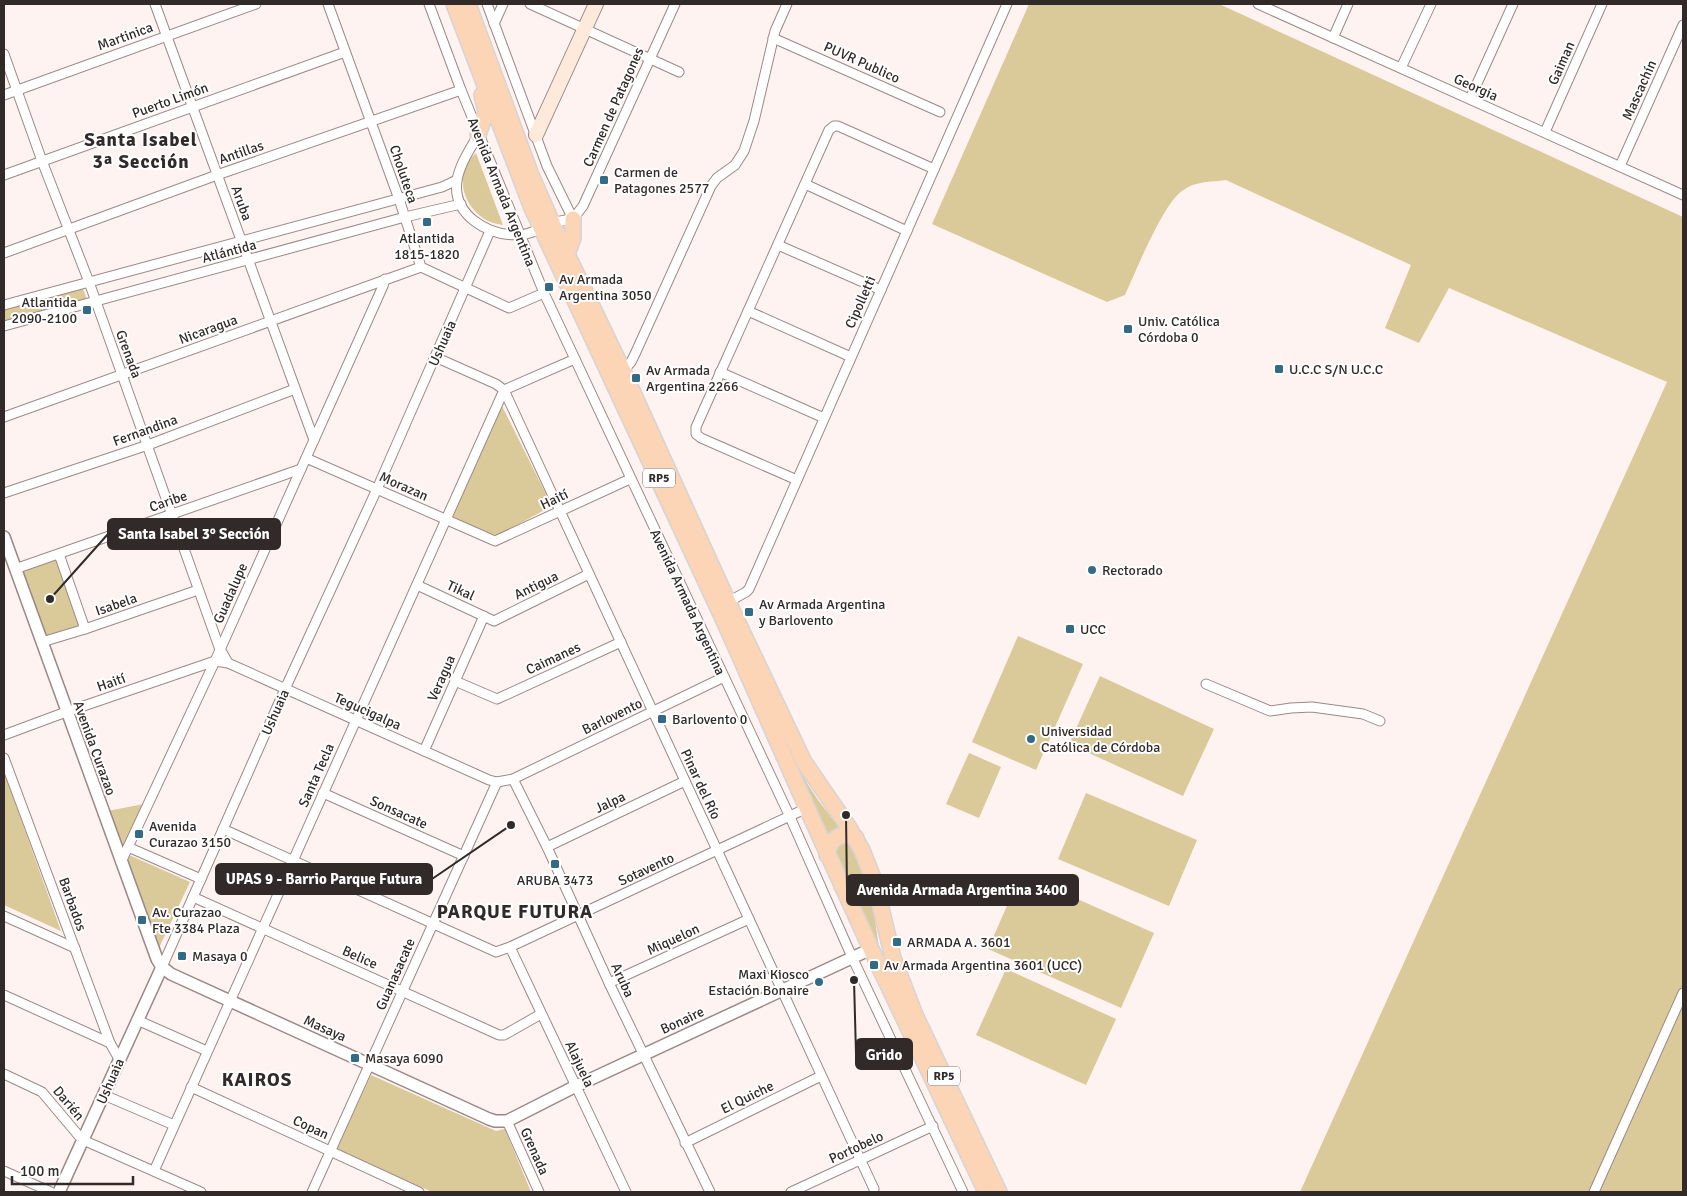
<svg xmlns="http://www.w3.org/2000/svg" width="1687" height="1196" font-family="Signika,sans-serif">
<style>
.green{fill:#dac999}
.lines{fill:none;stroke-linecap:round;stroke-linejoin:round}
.minor-casing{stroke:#9c8987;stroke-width:11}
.tertiary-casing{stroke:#9c8987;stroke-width:14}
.secondary-casing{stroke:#9c8987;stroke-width:16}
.primary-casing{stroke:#d6d4d4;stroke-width:18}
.minor{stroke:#fff;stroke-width:9}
.tertiary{stroke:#fff;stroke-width:11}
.secondary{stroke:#feeada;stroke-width:14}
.primary{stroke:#fcd4b6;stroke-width:15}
.poi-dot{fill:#336a85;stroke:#fff;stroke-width:2}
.labels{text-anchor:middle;stroke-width:4;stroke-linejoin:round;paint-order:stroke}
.shield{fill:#fff;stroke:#6f6a69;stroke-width:1}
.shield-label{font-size:12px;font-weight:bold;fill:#312a29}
.street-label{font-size:14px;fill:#312a29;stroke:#fff}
.poi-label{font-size:14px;fill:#312a29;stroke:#fff;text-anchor:start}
.district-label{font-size:19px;font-weight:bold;letter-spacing:1px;fill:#312a29;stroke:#fff}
.leader{fill:none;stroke:#312a29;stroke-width:2}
.callout-dot{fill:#312a29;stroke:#fff;stroke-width:2}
.callout{fill:#312a29;stroke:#312a29;stroke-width:2}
.callout-label{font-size:15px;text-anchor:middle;font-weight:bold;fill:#fff}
</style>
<rect width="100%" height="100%" fill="#fff3f1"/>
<g class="green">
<path d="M 1029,4 L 1219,4 L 1683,217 L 1683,1192 L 1300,1192 L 1667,382 L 1449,288 L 1419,343 L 1385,328 L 1411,265 L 1226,180 C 1210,182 1195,181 1182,191 C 1163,204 1136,271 1125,295 L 1107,302 L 932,224 Z"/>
<path d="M 476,153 L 503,225 C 498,224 492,223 488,221 C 462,207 453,174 476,153 Z"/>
<path d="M 82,286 L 89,305 L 4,325 L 4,308 Z"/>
<path d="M 501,404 L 552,506 L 499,535 L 491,534 L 449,515 Z"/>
<path d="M 57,556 L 81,628 L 43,641 L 18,570 Z"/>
<path d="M 1018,636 L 1083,664 L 1036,770 L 972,742 Z"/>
<path d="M 1100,676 L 1214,729 L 1183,796 L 1069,744 Z"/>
<path d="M 777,726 L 807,783 L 818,800 L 842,831 L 829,839 Z"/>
<path d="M 969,753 L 1001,767 L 979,818 L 946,804 Z"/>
<path d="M 4,772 L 61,931 L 4,905 Z"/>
<path d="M 1086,793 L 1197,840 L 1169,906 L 1058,859 Z"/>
<path d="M 144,804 L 122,853 L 107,811 Z"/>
<path d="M 850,841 L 868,880 L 866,887 L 851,888 L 833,851 L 834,843 Z"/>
<path d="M 129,855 L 190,882 L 156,954 L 126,862 Z"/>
<path d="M 1021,874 L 1154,933 L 1121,1008 L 988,949 Z"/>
<path d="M 871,892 L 880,955 L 853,898 Z"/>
<path d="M 1006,969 L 1116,1019 L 1086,1085 L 976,1035 Z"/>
<path d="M 371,1075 L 496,1131 L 505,1129 L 531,1192 L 432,1192 L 337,1149 Z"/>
</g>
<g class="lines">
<g class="minor-casing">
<g id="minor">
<path d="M 155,4 L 314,440"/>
<path d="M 328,4 L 399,199 L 421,267 L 509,308 L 544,293"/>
<path d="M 429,4 L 461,90 L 544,293 L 790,817 L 852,957 L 963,1192"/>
<path d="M 487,4 L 547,166 L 573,219"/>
<path d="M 530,4 L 679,72"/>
<path d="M 1258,4 L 1683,195"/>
<path d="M 494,24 L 503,4"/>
<path d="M 773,38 L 940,112"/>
<path d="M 1333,38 L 1348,4"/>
<path d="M 4,54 L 42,161 L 89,282 L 219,647 L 228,663"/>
<path d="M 1401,68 L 1431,4"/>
<path d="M 4,95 L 256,4"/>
<path d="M 1470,99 L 1513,4"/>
<path d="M 1545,132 L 1602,4"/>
<path d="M 478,135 C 470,149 460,164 457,180 C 452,215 487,235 517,235 C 528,236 540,228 550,224 C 557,221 565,220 573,219"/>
<path d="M 1620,166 L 1683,25"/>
<path d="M 4,175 L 345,52"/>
<path d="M 805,184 L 907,231"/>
<path d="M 573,219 L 583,206 L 675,4"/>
<path d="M 778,245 L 881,290"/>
<path d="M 4,253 L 217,175 L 461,90"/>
<path d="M 4,305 L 442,187 L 457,180"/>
<path d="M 748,311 L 851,357"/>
<path d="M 4,326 L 405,217 L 461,204"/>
<path d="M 435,357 L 496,384 L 504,390 L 874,1189"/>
<path d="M 623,371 L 631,362 L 635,354 L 711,186 L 717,178 L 735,165 L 744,151 L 754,121 L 775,31 L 787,4"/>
<path d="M 720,372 L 824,418"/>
<path d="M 504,390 L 575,359"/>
<path d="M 4,417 L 421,267"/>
<path d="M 306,458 L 495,541 L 630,479"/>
<path d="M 797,480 L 701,438 L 696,434 L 696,427 L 829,130 L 834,126 L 838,126 L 934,169"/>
<path d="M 4,493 L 148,445 L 295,389"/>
<path d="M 59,554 L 85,629"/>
<path d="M 15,569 L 301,469"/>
<path d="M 417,585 L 494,621 L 589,574"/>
<path d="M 728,602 L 746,592 L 749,589 L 1007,4"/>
<path d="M 42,642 L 85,629 L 198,590"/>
<path d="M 455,681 L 497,699 L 621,642"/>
<path d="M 1206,684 L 1270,711 L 1291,708 L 1312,707 L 1363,714 L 1380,721"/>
<path d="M 4,735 L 66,712 L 215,661 L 228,663 L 489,780 L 497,782 L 513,779 L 724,677"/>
<path d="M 424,751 L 484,616"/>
<path d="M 4,758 L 110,1043 L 119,1059"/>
<path d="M 513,779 L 547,847 L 609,983 L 710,1192"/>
<path d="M 323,793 L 464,856"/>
<path d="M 223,829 L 496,952 L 510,947 L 807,808"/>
<path d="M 128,847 L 201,879"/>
<path d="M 547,847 L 685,781"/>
<path d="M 121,862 L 215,661 L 383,286 L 385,279"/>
<path d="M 193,897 L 499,1035 L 504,1035 L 541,1014"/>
<path d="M 4,916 L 75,948"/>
<path d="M 510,947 L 626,1192"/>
<path d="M 162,967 L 285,689 L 377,489 L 490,231"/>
<path d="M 609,983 L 749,919"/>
<path d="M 4,995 L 110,1043"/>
<path d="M 137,1020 L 207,1051"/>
<path d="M 4,1074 L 42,1092 L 79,1136 L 83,1140 L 201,1192"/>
<path d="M 191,1087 L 419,1192"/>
<path d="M 104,1095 L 174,1125"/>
<path d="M 507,1121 L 539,1192"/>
<path d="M 685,1143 L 821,1076"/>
<path d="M 4,1171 L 51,1192"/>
<path d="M 154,1171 L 504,390"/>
<path d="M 312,1192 L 497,782"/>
<path d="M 791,1192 L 933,1126"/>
<path d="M 1594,1192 L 1683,993"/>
</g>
</g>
<g class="tertiary-casing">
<g id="tertiary">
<path d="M 4,537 L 157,959 L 162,967 L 171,974 L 489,1119 L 495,1121 L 507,1121 L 576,1086 L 871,949"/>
<path d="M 59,1192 L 162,967"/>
</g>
</g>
<g class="secondary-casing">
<path id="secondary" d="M 536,135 L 596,4"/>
</g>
<g class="primary-casing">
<g id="primary">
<path d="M 454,4 L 532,208 L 725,623 L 807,808 L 871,949 L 986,1192"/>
<path d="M 468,4 L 531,175 L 552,223 L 623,371 L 728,602 L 804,762 L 848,826 L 862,850 L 875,883 L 893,958 L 915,1015 L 999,1192"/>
<path d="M 478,135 L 486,112 L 482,95"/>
<path d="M 567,254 L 573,238 L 573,219"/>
<path d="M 827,855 C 829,839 841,830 856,838"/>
<path d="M 842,886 C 854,899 863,893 875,883"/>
</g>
</g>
<use href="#minor" class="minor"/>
<use href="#tertiary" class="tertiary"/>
<use href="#secondary" class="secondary"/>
<use href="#primary" class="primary"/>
</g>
<g class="poi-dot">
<rect x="599" y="175" width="10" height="10" rx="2.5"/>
<rect x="422" y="217" width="10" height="10" rx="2.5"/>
<rect x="544" y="282" width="10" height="10" rx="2.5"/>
<rect x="82" y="305" width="10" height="10" rx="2.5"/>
<rect x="1123" y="324" width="10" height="10" rx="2.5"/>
<rect x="1274" y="364" width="10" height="10" rx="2.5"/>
<rect x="631" y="373" width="10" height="10" rx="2.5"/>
<circle cx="1092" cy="570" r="5"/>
<rect x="744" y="607" width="10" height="10" rx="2.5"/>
<rect x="1065" y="624" width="10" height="10" rx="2.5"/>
<rect x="657" y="714" width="10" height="10" rx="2.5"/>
<circle cx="1031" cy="739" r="5"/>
<rect x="134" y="829" width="10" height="10" rx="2.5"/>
<rect x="550" y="859" width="10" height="10" rx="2.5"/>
<rect x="137" y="915" width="10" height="10" rx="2.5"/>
<rect x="892" y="937" width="10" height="10" rx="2.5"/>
<rect x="177" y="951" width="10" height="10" rx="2.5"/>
<rect x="869" y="960" width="10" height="10" rx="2.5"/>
<circle cx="819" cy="982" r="5"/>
<rect x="350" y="1053" width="10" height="10" rx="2.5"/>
</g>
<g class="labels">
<g class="shield">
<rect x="643" y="468.5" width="32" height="19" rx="4"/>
<rect x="928" y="1066.5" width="32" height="19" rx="4"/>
</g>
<g class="shield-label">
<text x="659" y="482">RP5</text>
<text x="944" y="1080">RP5</text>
</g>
<g class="street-label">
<text transform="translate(125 36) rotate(-20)" y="5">Martinica</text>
<text transform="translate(862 62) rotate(24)" y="5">PUVR Publico</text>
<text transform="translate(1561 63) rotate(-66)" y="5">Gaiman</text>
<text transform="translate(1476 87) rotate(24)" y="5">Georgia</text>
<text transform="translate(1639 90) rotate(-66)" y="5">Mascachín</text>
<text transform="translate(170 100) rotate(-20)" y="5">Puerto Limón</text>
<text transform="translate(613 107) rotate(-66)" y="5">Carmen de Patagones</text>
<text transform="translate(241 152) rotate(-19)" y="5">Antillas</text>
<text transform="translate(404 174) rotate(71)" y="5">Choluteca</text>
<text transform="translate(502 192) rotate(68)" y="5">Avenida Armada Argentina</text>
<text transform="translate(242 203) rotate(70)" y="5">Aruba</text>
<text transform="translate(229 251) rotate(-15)" y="5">Atlántida</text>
<text transform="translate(860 302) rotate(-66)" y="5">Cipolletti</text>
<text transform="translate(208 329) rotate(-20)" y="5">Nicaragua</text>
<text transform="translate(442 343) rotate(-66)" y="5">Ushuaia</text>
<text transform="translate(129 354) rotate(70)" y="5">Grenada</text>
<text transform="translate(145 430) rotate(-20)" y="5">Fernandina</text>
<text transform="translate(404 486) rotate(24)" y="5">Morazan</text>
<text transform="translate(554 499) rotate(-25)" y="5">Haití</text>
<text transform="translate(168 501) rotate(-19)" y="5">Caribe</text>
<text transform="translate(536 585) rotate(-26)" y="5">Antigua</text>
<text transform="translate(461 590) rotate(25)" y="5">Tikal</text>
<text transform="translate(230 593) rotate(-66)" y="5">Guadalupe</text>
<text transform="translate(688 602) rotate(65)" y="5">Avenida Armada Argentina</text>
<text transform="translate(116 604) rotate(-19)" y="5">Isabela</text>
<text transform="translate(553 658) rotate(-25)" y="5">Caimanes</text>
<text transform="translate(441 678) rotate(-66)" y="5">Veragua</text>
<text transform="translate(111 682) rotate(-19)" y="5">Haití</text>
<text transform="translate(368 711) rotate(24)" y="5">Tegucigalpa</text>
<text transform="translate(275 712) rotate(-66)" y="5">Ushuaia</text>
<text transform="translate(612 716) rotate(-26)" y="5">Barlovento</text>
<text transform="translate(95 748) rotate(70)" y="5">Avenida Curazao</text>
<text transform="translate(316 775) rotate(-66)" y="5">Santa Tecla</text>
<text transform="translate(701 784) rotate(65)" y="5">Pinar del Río</text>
<text transform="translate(610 802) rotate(-25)" y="5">Jalpa</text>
<text transform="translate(399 812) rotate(24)" y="5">Sonsacate</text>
<text transform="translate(646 869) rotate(-25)" y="5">Sotavento</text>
<text transform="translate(73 904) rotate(70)" y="5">Barbados</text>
<text transform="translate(673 939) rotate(-25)" y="5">Miquelon</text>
<text transform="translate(360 957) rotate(24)" y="5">Belice</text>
<text transform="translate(395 974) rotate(-66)" y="5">Guanasacate</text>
<text transform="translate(623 980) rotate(65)" y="5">Aruba</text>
<text transform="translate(682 1020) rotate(-25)" y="5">Bonaire</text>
<text transform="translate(325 1028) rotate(24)" y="5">Masaya</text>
<text transform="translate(580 1064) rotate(65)" y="5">Alajuela</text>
<text transform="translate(110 1081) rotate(-66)" y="5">Ushuaia</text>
<text transform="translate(747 1097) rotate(-26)" y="5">El Quiche</text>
<text transform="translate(69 1103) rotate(50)" y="5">Darién</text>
<text transform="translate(311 1127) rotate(25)" y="5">Copan</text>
<text transform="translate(856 1147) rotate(-25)" y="5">Portobelo</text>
<text transform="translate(535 1151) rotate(66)" y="5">Grenada</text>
</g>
<g class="poi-label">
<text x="614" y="177">Carmen de<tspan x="614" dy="16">Patagones 2577</tspan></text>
<text x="427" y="243" text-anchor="middle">Atlantida<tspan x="427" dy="16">1815-1820</tspan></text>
<text x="559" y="284">Av Armada<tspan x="559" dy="16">Argentina 3050</tspan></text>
<text x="77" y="307" text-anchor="end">Atlantida<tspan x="77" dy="16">2090-2100</tspan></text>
<text x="1138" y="326">Univ. Católica<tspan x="1138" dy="16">Córdoba 0</tspan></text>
<text x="1289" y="374">U.C.C S/N U.C.C</text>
<text x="646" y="375">Av Armada<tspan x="646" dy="16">Argentina 2266</tspan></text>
<text x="1102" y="575">Rectorado</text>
<text x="759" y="609">Av Armada Argentina<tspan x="759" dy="16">y Barlovento</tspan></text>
<text x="1080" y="634">UCC</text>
<text x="672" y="724">Barlovento 0</text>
<text x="1041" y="736">Universidad<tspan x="1041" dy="16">Católica de Córdoba</tspan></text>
<text x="149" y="831">Avenida<tspan x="149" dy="16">Curazao 3150</tspan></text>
<text x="555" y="885" text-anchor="middle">ARUBA 3473</text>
<text x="152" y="917">Av. Curazao<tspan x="152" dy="16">Fte 3384 Plaza</tspan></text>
<text x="907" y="947">ARMADA A. 3601</text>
<text x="192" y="961">Masaya 0</text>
<text x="884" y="970">Av Armada Argentina 3601 (UCC)</text>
<text x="809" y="979" text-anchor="end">Maxi Kiosco<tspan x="809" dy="16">Estación Bonaire</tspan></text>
<text x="365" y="1063">Masaya 6090</text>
</g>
<g class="district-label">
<text x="141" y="146">Santa Isabel<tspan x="141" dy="22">3ª Sección</tspan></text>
<text x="515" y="918">PARQUE FUTURA</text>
<text x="257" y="1086">KAIROS</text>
</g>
</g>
<path class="leader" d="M50 599L108 534M511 825L432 879M846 815L847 890M854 980L856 1054"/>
<g class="callout-dot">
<circle cx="50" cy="599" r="5"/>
<circle cx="511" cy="825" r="5"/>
<circle cx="846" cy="815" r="5"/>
<circle cx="854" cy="980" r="5"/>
</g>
<g class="callout">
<rect x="108" y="519" width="172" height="30" rx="5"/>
<rect x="216" y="864" width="216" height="30" rx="5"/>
<rect x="847" y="875" width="231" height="30" rx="5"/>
<rect x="856" y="1039" width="56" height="30" rx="5"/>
</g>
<g class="callout-label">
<text x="194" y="539">Santa Isabel 3° Sección</text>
<text x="324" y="884">UPAS 9 - Barrio Parque Futura</text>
<text x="962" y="895">Avenida Armada Argentina 3400</text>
<text x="884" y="1060">Grido</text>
</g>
<rect width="1687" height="1196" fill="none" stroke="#312a29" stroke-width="10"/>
<path d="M12 1176v8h121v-8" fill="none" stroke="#312a29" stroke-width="2.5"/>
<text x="20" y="1176" font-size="15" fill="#312a29" stroke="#ffffff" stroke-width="4" paint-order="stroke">100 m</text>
</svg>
